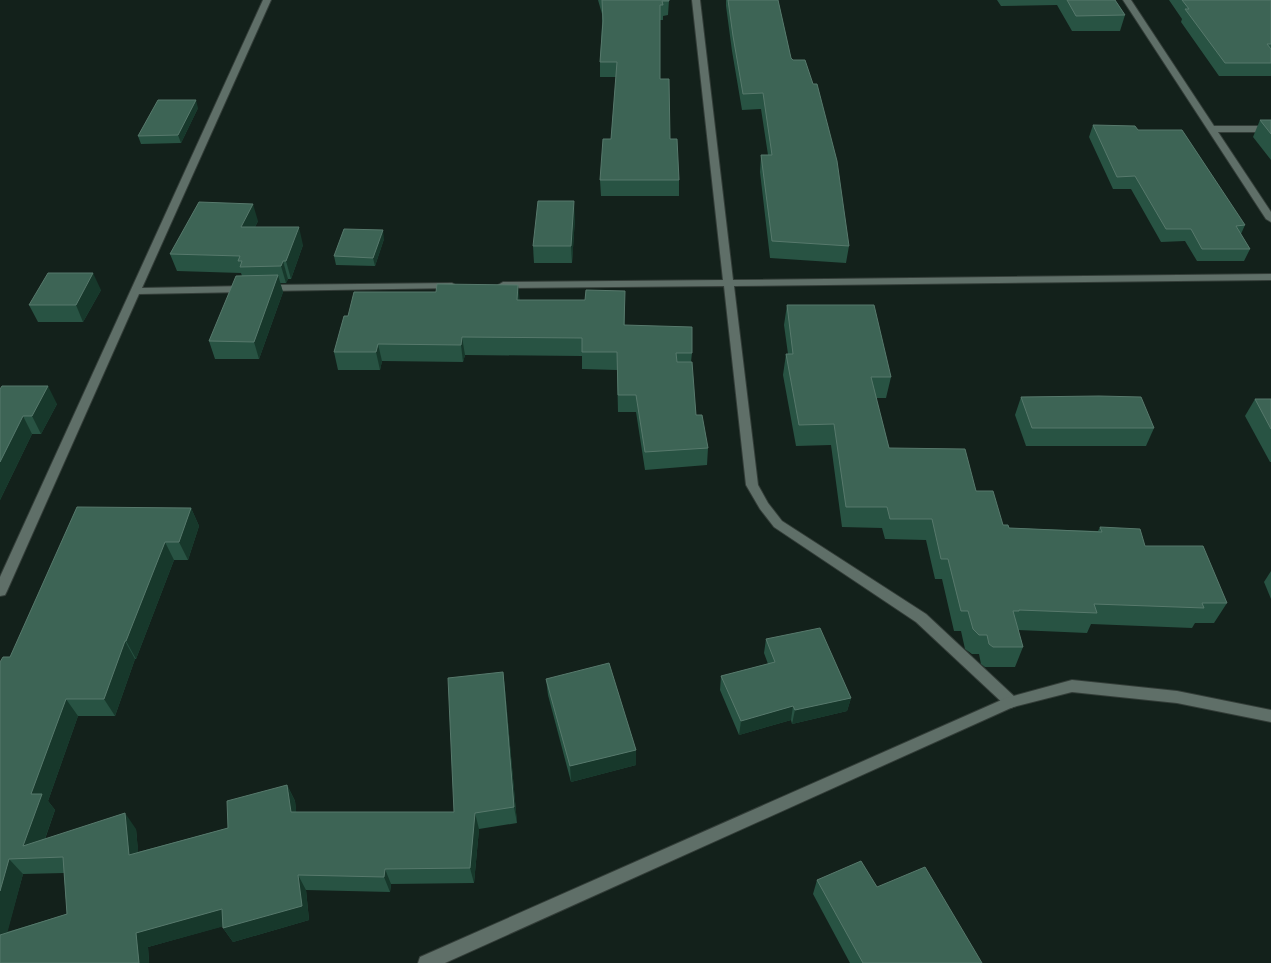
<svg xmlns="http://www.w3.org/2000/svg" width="1271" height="963" font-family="Helvetica,sans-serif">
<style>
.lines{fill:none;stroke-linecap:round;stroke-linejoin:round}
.minor-casing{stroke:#333d38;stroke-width:2}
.tertiary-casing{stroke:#333d38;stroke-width:2}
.minor{fill:#5f6f68;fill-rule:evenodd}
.tertiary{fill:#5f6f68;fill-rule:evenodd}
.wall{fill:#285343;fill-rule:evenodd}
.shaded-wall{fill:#17382b}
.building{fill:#3d6455;stroke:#57796c}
</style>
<rect width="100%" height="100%" fill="#13211b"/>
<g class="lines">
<g class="minor-casing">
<g id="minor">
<path d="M 263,0 L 271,0 L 142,288 L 246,286 L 251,289 L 246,292 L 139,294 L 7,591 L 5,595 L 0,596 L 0,577 Z"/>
<path d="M 692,0 L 700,0 L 733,280 L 1271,274 L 1271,280 L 734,286 L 758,485 L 768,503 L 782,521 L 926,614 L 1016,698 L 1018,702 L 1016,706 L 1011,708 L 1006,706 L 916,622 L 774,527 L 760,509 L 746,485 L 724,286 L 503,288 L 498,285 L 503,282 L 723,280 Z"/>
<path d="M 1123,0 L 1131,0 L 1214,126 L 1271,126 L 1271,132 L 1218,132 L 1271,212 L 1271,222 L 1266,219 Z"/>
<path d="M 452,283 L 457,286 L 456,288 L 267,291 L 262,288 L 267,285 Z"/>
</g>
</g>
<g class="tertiary-casing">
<path id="tertiary" d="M 1072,680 L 1177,691 L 1271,710 L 1271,722 L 1177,703 L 1072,692 L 1013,707 L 445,963 L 418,963 L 420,957 L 1006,698 Z"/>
</g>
<use href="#minor" class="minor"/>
<use href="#tertiary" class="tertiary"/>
</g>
<g class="wall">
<path d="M 598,0 L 669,0 L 668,15 L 663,16 L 663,20 L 660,20 L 660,79 L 670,139 L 679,180 L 679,196 L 601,196 L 600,180 L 611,139 L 616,77 L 600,77 L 600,62 L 602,24 L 602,14 Z"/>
<path d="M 726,0 L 778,0 L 791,58 L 849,246 L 846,263 L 770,258 L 760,172 L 761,155 L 768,155 L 761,109 L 742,110 L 732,51 L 726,6 Z"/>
<path d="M 997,0 L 1115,0 L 1125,15 L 1120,31 L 1072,31 L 1057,5 L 1001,6 Z"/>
<path d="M 1169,0 L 1271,0 L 1271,76 L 1219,76 L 1181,22 L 1182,19 Z"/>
<path d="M 198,108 L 181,143 L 141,144 L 138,136 Z"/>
<path d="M 1260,120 L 1271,120 L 1271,160 L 1253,137 Z"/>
<path d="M 1093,125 L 1138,130 L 1245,225 L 1241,234 L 1250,249 L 1244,261 L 1197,261 L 1185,241 L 1161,242 L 1131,189 L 1113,189 L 1089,137 Z"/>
<path d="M 575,218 L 572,263 L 534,263 L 533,246 Z"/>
<path d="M 258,221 L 255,227 L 303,245 L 291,279 L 288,279 L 286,283 L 280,283 L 283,292 L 259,359 L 215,359 L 209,341 L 242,276 L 241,273 L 177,271 L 170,254 Z"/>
<path d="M 384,239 L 375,266 L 336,265 L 334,256 Z"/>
<path d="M 101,290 L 83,322 L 38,322 L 29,305 Z"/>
<path d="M 520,300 L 625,308 L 625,325 L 692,353 L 691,362 L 696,415 L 708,448 L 707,465 L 645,470 L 636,412 L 618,412 L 617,370 L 582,369 L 582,356 L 465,355 L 463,362 L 382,361 L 380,370 L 338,370 L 334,352 L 348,316 Z"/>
<path d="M 787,305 L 891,377 L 886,398 L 876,398 L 889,448 L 976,491 L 1003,525 L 1009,528 L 1098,531 L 1100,527 L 1145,546 L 1227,603 L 1214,623 L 1195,623 L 1192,628 L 1091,624 L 1087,633 L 1018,630 L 1023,647 L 1015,667 L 985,667 L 981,664 L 979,654 L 972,654 L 965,649 L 961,631 L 954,631 L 942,579 L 935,579 L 926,540 L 885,539 L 882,528 L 842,527 L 831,445 L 796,446 L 783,375 L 786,354 L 788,354 L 784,325 Z"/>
<path d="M 0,389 L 57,404 L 41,434 L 32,434 L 0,500 Z"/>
<path d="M 1021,397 L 1154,428 L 1146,446 L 1026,446 L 1015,415 Z"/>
<path d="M 1255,399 L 1271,399 L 1271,462 L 1270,462 L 1245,416 Z"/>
<path d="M 191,508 L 199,526 L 188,560 L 174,560 L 136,659 L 135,659 L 115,716 L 78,716 L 48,801 L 55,810 L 45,839 L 136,829 L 138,852 L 228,828 L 287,785 L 295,801 L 296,812 L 454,812 L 503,672 L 505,689 L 517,823 L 479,829 L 474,883 L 391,884 L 390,892 L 306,890 L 309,920 L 233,942 L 223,928 L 223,926 L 148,947 L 149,963 L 0,963 L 10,657 ZM 64,873 L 67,914 L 7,932 L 23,874 Z"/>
<path d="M 1271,571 L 1271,599 L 1264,582 Z"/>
<path d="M 766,639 L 851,698 L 847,711 L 792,724 L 791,720 L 739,735 L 720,690 L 721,676 L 768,664 L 764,653 Z"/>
<path d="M 546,679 L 636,750 L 636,765 L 571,782 L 548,695 Z"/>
<path d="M 817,880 L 877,887 L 982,963 L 850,963 L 813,894 Z"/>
</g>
<g class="shaded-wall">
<path d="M 196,100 L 198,108 L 181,143 L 178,135 Z"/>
<path d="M 574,201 L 575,218 L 572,263 L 571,246 Z"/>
<path d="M 253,204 L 258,221 L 246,244 L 241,227 Z"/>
<path d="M 299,227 L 303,245 L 291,279 L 286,261 Z"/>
<path d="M 383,230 L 384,239 L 375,266 L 373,258 Z"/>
<path d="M 283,261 L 288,279 L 286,283 L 281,266 Z"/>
<path d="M 93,273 L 101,290 L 83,322 L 76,305 Z"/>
<path d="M 278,275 L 283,292 L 259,359 L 254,342 Z"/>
<path d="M 518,285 L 520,302 L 517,300 Z"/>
<path d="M 625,291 L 625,308 L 624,343 L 624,325 Z"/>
<path d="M 462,337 L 465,355 L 463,362 L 461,345 Z"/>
<path d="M 378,344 L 382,361 L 380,370 L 376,352 Z"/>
<path d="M 48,386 L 57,404 L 41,434 L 32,416 Z"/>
<path d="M 23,416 L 32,434 L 0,500 L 0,462 Z"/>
<path d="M 191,508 L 199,526 L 188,560 L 179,542 Z"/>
<path d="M 165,542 L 174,560 L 136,659 L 126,641 Z"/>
<path d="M 125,641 L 135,659 L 115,716 L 104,699 Z"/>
<path d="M 503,672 L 505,689 L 517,823 L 514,807 Z"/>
<path d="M 851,698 L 847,711 L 792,724 L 795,710 Z"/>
<path d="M 66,699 L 78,716 L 48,801 L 55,810 L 38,858 L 23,846 L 31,794 Z"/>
<path d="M 793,706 L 791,720 L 739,735 L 741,721 Z"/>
<path d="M 636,750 L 636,765 L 571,782 L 570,766 Z"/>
<path d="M 287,785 L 295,801 L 298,828 L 291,812 Z"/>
<path d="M 125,813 L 136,829 L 140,870 L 129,855 Z"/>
<path d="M 475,813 L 479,829 L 474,883 L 470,868 Z"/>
<path d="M 9,859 L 23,874 L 2,953 L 0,952 L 0,891 Z"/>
<path d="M 385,869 L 391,884 L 390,892 L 384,877 Z"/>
<path d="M 298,875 L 306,890 L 309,920 L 233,942 L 223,928 Z"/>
<path d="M 222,909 L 232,924 L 148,947 L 149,963 L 139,963 L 136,933 Z"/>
</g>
<g class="building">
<path d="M 602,0 L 669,0 L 669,1 L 662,1 L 663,5 L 660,5 L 660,79 L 669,79 L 670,139 L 677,139 L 679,180 L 600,180 L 603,139 L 611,139 L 617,62 L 600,62 L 603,21 Z"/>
<path d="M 728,0 L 778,0 L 791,58 L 793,60 L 805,60 L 813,84 L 817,84 L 837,161 L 849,246 L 772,241 L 761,155 L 772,155 L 763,93 L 743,94 L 733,36 Z"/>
<path d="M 1067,0 L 1115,0 L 1125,15 L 1076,16 Z"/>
<path d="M 1182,0 L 1271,0 L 1271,44 L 1267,44 L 1271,49 L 1271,63 L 1225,63 L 1185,9 L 1189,9 Z"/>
<path d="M 158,100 L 196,100 L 178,135 L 138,136 Z"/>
<path d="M 1260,120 L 1271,120 L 1271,134 Z"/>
<path d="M 1093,125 L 1135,126 L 1138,130 L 1182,130 L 1245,225 L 1236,226 L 1250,249 L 1202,249 L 1191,229 L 1166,229 L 1135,176 L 1117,177 Z"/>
<path d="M 538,201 L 574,201 L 571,246 L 533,246 Z"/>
<path d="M 199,202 L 253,204 L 241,227 L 299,227 L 286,261 L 283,261 L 281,266 L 240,267 L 242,261 L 238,261 L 240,256 L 170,254 Z"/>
<path d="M 344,229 L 383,230 L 373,258 L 334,256 Z"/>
<path d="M 48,273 L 93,273 L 76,305 L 29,305 Z"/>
<path d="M 278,275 L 254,342 L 209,341 L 236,276 Z"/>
<path d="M 437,284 L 518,285 L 517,300 L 585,300 L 586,290 L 625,291 L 624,325 L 692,327 L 692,353 L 676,353 L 677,362 L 692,362 L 696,415 L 702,415 L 708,448 L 645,452 L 636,395 L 618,395 L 617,352 L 582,352 L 582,338 L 462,337 L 461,345 L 378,344 L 376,352 L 334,352 L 344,316 L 348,316 L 354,292 L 436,292 Z"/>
<path d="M 787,305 L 874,305 L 891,377 L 871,377 L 889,448 L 965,449 L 976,491 L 993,491 L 1003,525 L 1008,525 L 1009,528 L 1102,532 L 1100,527 L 1140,529 L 1145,546 L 1203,546 L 1227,603 L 1202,603 L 1204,608 L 1094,604 L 1097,613 L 1019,610 L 1019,611 L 1013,611 L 1023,647 L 993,647 L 989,644 L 987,635 L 979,635 L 973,629 L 968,611 L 961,611 L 948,559 L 941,559 L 932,519 L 890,519 L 887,507 L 846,507 L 834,424 L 799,425 L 786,354 L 793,354 Z"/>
<path d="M 2,386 L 48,386 L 32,416 L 23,416 L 0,462 L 0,389 Z"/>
<path d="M 1099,396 L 1141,397 L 1154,428 L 1032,428 L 1021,397 Z"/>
<path d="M 1255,399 L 1271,399 L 1271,429 Z"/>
<path d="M 77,507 L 191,508 L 179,542 L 165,542 L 126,641 L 125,641 L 104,699 L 66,699 L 31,794 L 42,794 L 23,846 L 125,813 L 129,855 L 228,828 L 227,801 L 287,785 L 291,812 L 454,812 L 448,678 L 503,672 L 514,807 L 475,813 L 470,868 L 385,869 L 384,877 L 298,875 L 302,906 L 223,928 L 222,909 L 136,933 L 139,963 L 0,963 L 0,935 L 67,914 L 63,857 L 9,859 L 0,891 L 0,662 L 3,657 L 10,657 Z"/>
<path d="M 820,628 L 851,698 L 795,710 L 793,706 L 741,721 L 721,676 L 775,662 L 766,639 Z"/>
<path d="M 609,663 L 636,750 L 570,766 L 546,679 Z"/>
<path d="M 861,861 L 877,887 L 925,867 L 982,963 L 863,963 L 817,880 Z"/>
</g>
</svg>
